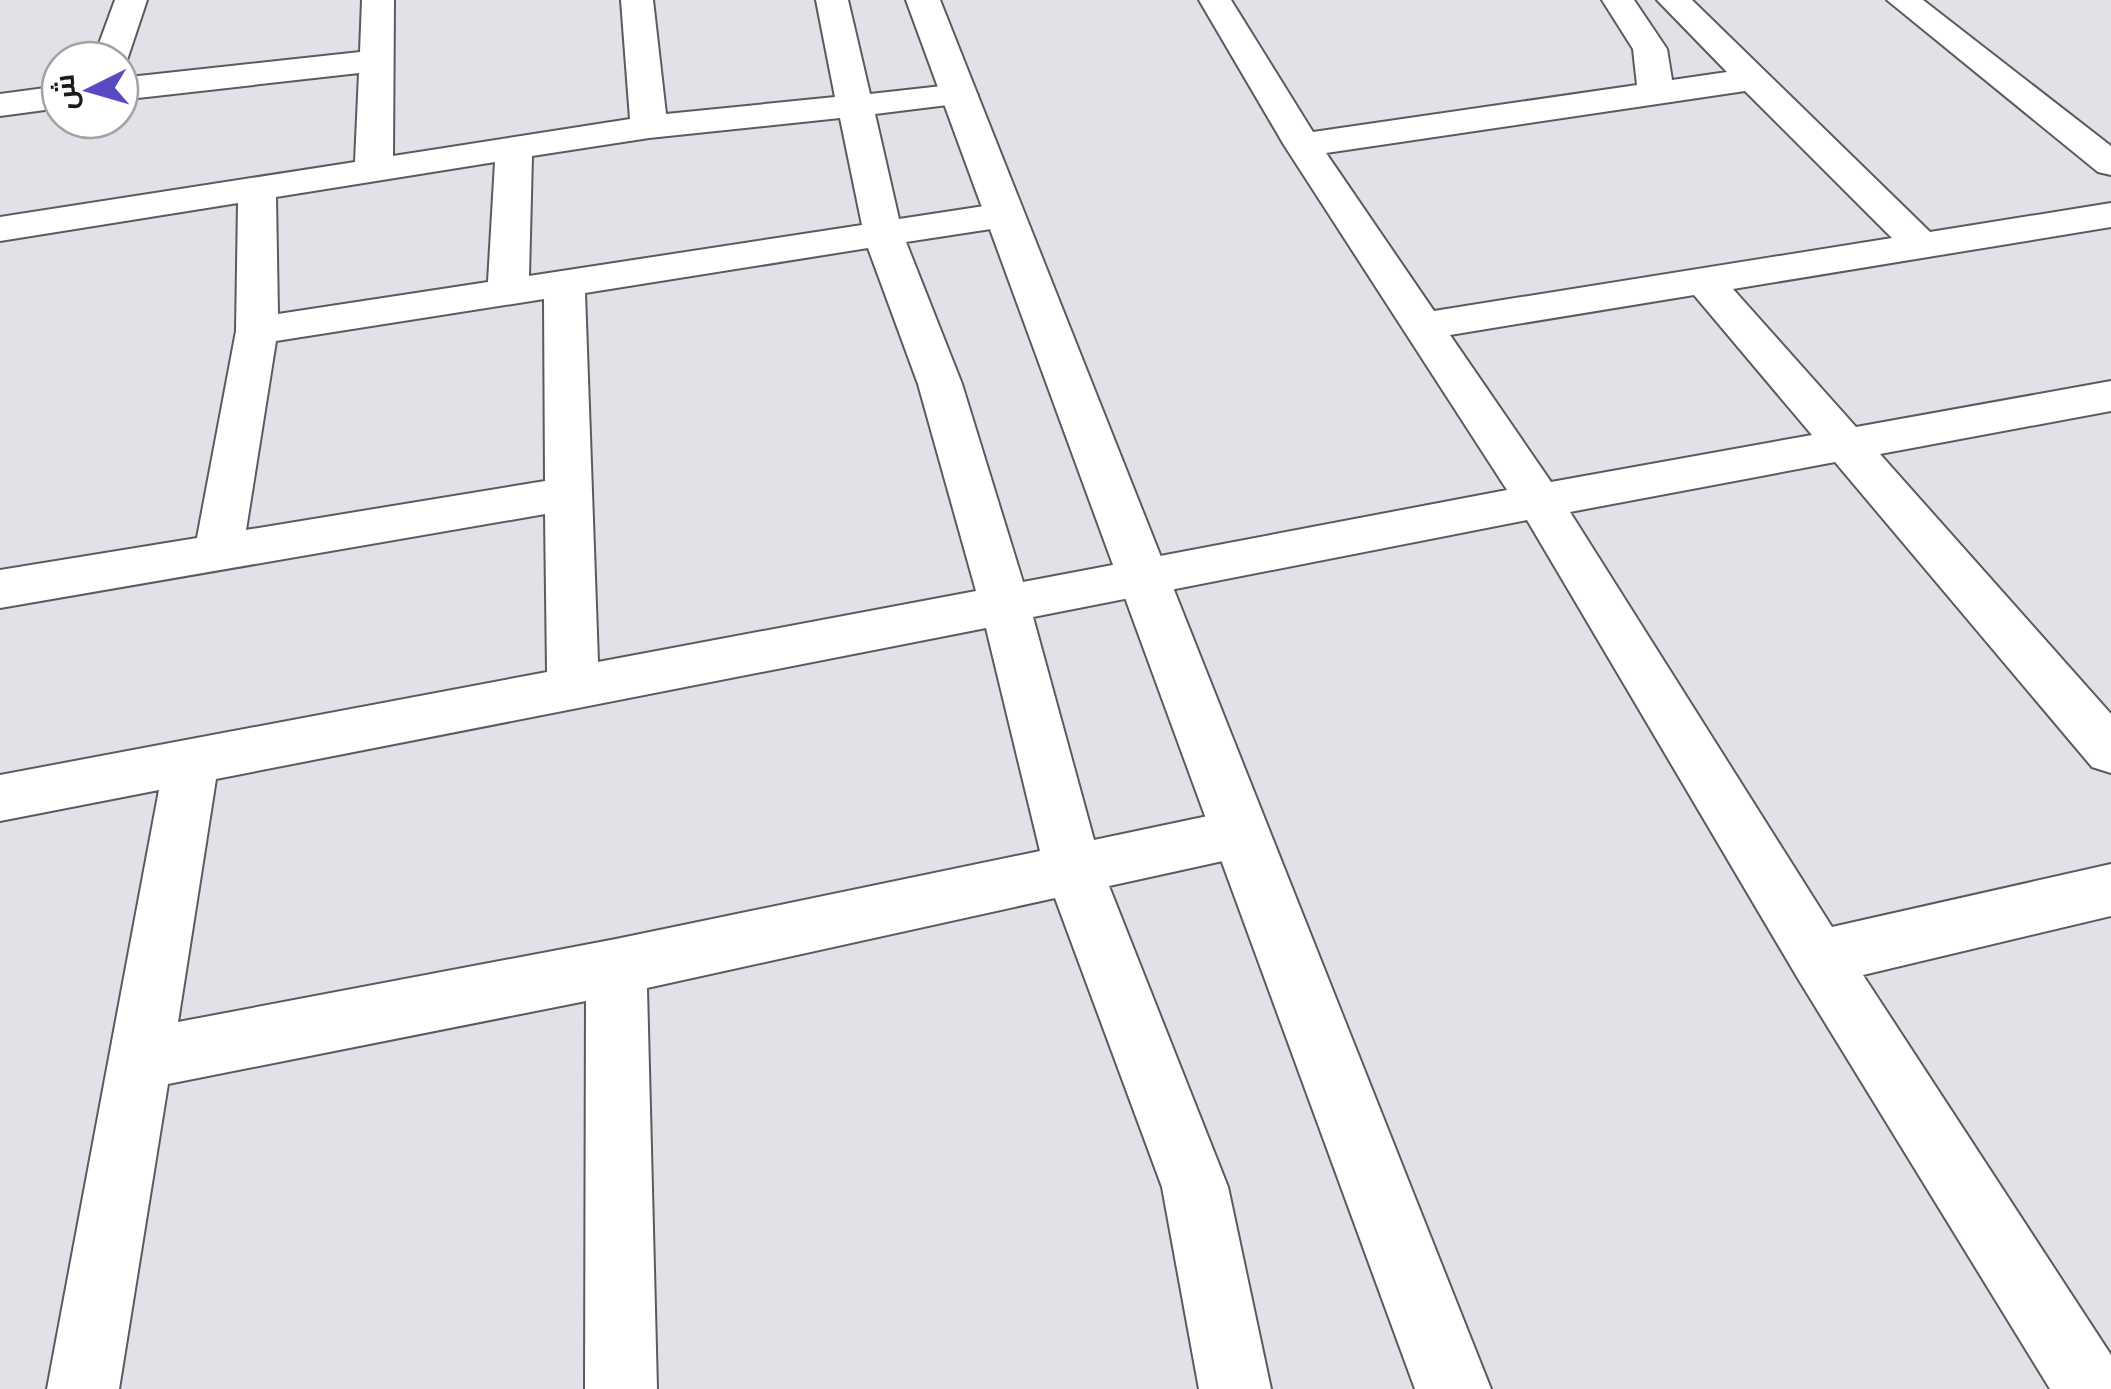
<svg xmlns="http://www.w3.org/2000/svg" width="2111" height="1389" font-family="'Roboto Condensed',Cairo,sans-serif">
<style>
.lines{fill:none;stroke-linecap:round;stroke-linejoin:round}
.minor-casing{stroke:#5a5b60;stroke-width:4}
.tertiary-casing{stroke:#5a5b60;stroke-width:4}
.minor{fill:#fff;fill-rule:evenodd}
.tertiary{fill:#fff;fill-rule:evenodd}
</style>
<rect width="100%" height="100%" fill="#e0e2e7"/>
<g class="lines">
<g class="minor-casing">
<g id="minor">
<path d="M 115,0 L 147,0 L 127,60 L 120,68 L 120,60 L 93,60 Z"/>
<path d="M 362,0 L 394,0 L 393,156 L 630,119 L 621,0 L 653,0 L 666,114 L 835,97 L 816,0 L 848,0 L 870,94 L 960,84 L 972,88 L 978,95 L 972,102 L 875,114 L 899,219 L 1004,203 L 1018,207 L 1023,215 L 1018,223 L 1004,227 L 906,242 L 962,384 L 1023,582 L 1507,490 L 1284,145 L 1199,0 L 1231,0 L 1313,132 L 1637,85 L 1633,49 L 1602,0 L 1634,0 L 1667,49 L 1672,80 L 1727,72 L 1657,0 L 1692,0 L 1930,232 L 2111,203 L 2111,227 L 1733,289 L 1856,427 L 2111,381 L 2111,411 L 1880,454 L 2111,714 L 2111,773 L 2092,767 L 1835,462 L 1570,512 L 1832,927 L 2111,864 L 2111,916 L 1863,975 L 2111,1355 L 2111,1389 L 2050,1389 L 1797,977 L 1527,520 L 1033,617 L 1094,840 L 1241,809 L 1261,816 L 1269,833 L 1261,850 L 1241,857 L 1109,886 L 1228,1187 L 1271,1389 L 1199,1389 L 1162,1187 L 1055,898 L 647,988 L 657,1389 L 585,1389 L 586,1001 L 168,1084 L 119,1389 L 47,1389 L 159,790 L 0,821 L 0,775 L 547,672 L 545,514 L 0,608 L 0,570 L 197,538 L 236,331 L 238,203 L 0,241 L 0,217 L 355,162 L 359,73 L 120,100 L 120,78 L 360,52 ZM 1745,91 L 1892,238 L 1434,311 L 1326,153 ZM 840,118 L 862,225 L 529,276 L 532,156 L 649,138 ZM 495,162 L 488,282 L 278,314 L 276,197 ZM 868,248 L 918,384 L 976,591 L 598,662 L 585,293 ZM 1694,295 L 1812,435 L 1551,482 L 1450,335 ZM 544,299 L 545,481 L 246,530 L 276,341 ZM 986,628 L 1040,851 L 616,939 L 178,1022 L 216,779 Z"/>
<path d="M 1887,0 L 1923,0 L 2111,146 L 2111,175 L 2098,172 Z"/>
<path d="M 60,86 L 60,108 L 0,116 L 0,94 Z"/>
</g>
</g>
<g class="tertiary-casing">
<path id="tertiary" d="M 906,0 L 940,0 L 1491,1389 L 1415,1389 Z"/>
</g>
<use href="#minor" class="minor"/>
<use href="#tertiary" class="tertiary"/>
</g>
<g transform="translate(90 90) rotate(265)"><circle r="48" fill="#ffffff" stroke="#a3a3a4" stroke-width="2.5"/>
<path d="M0-8L18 38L0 25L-18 38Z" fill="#574ac2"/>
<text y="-15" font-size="28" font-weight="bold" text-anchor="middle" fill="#1a1a1c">ش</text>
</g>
</svg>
